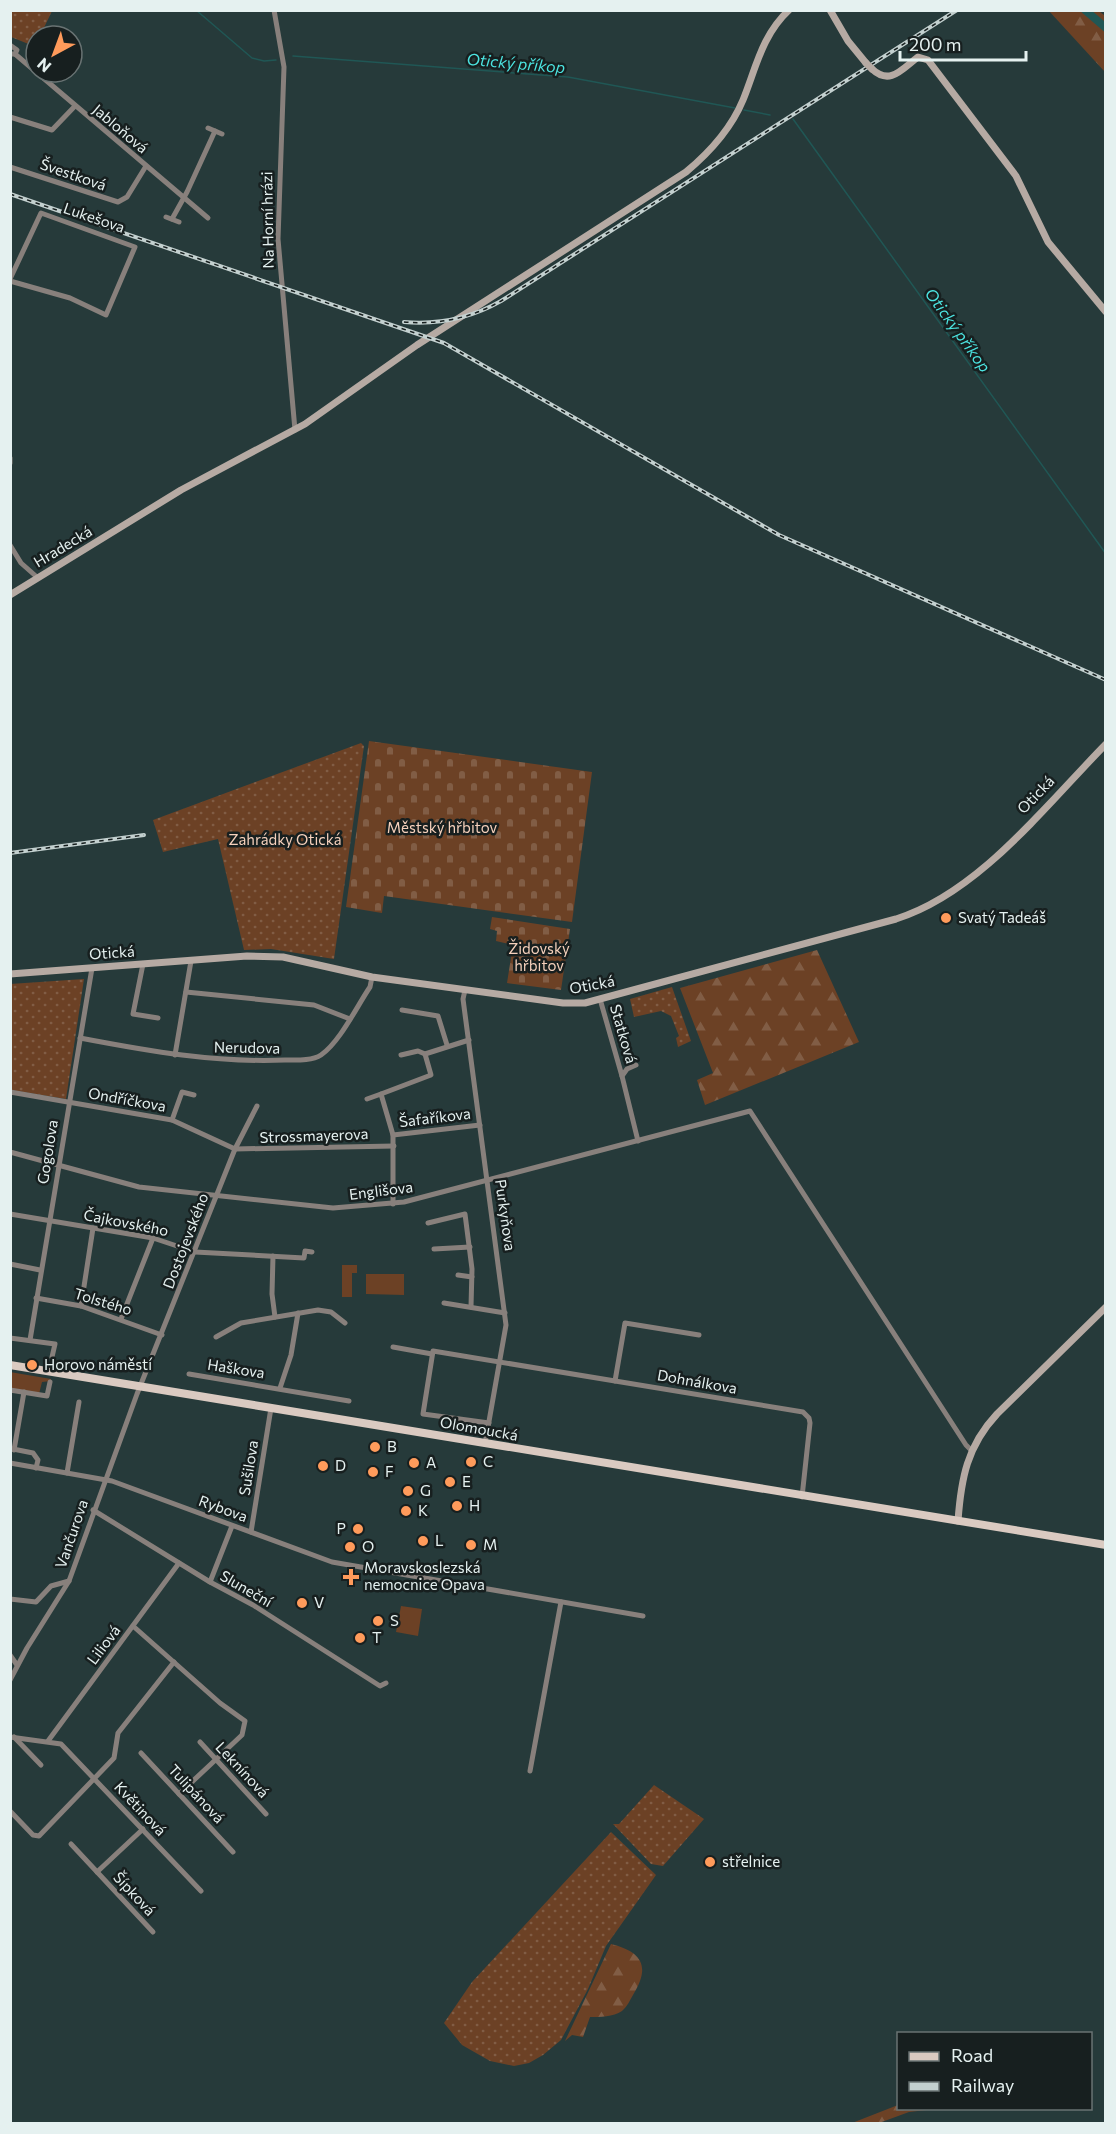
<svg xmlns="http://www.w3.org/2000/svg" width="1116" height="2134" font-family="Commissioner,sans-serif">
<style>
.grass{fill:url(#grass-dots)}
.forest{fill:url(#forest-firs)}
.cemetery{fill:url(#cemetery-stones)}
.park{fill:#6c4125}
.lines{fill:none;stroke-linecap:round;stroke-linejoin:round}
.stream{stroke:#205755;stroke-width:1.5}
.river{stroke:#205755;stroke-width:8}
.street{stroke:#88807c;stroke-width:5}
.secondary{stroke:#b6aaa3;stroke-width:7}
.primary{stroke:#dacac1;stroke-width:8}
.rail-casing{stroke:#c3d0cf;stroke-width:4}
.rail{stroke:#171f1f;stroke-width:1.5;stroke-dasharray:4.5;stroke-linecap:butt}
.secondary-bridge{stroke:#b6aaa3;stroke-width:7}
.poi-dot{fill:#ff9b5b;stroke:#171f1f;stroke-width:2}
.labels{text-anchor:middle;stroke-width:5;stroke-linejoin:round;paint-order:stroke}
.street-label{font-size:15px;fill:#e5f1f0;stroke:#171f1f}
.park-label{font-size:15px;fill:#f6d1bc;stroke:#171f1f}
.poi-label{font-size:15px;fill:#e5f1f0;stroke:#171f1f;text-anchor:start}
.water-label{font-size:16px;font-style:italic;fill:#4ce4e1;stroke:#171f1f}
</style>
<defs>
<pattern id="grass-dots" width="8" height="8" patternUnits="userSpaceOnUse" patternTransform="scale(1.5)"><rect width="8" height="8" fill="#6c4125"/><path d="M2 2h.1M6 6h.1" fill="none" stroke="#815d45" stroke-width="1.8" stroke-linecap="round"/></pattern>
<pattern id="forest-firs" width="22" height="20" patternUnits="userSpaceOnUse" patternTransform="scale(1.5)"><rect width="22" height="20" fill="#6c4125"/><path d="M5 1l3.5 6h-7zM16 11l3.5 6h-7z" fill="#815d45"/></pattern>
<pattern id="cemetery-stones" width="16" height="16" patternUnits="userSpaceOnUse" patternTransform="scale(1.5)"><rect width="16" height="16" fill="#6c4125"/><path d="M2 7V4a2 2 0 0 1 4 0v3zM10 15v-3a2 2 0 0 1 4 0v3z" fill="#815d45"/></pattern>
</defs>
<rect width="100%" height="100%" fill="#263a3a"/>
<g class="grass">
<path d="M 10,11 L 52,11 L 40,36 L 36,36 L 36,47 L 11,37 Z"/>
<path d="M 361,743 L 364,746 L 334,959 L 271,949 L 244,950 L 218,839 L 163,852 L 153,820 Z"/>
<path d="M 84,979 L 66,1099 L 11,1090 L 10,984 Z"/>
<path d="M 672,987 L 691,1041 L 678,1047 L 676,1038 L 679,1036 L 671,1016 L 661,1011 L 634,1017 L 630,999 Z"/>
<path d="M 654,1785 L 704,1819 L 663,1866 L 651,1864 L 613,1824 L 619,1824 Z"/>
<path d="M 611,1832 L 656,1875 L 606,1946 L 588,1989 L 561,2040 L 543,2055 L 529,2063 L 514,2066 L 490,2061 L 462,2045 L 444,2023 L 472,1982 Z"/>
</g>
<g class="forest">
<path d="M 1049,11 L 1099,11 L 1105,16 L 1105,72 Z"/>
<path d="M 817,950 L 859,1042 L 705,1105 L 697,1080 L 713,1073 L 680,988 Z"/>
<path d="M 611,1944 C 642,1952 651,1966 633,1995 C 630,2000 627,2007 622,2011 C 613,2017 600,2017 590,2017 L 583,2037 L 572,2035 L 565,2041 Z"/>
<path d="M 898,2105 L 898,2108 L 935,2109 L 909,2112 L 879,2123 L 852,2123 Z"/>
</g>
<g class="cemetery">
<path d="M 369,741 L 592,772 L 572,922 L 384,896 L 382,913 L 346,907 Z"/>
<path d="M 492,917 L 570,929 L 561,990 L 507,983 L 513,945 L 496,941 L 497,931 L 490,929 Z"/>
</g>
<g class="park">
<path d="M 342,1265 L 357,1265 L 357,1273 L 352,1273 L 352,1297 L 342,1297 Z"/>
<path d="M 366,1274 L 404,1274 L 404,1295 L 366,1294 Z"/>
<path d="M 10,1372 L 51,1379 L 51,1381 L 42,1382 L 39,1394 L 11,1389 Z"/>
<path d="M 401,1606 L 422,1609 L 418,1636 L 396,1632 Z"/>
</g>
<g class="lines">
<g class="stream">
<path d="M 196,10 L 252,58 L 264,61 L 276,60"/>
<path d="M 293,56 L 568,77 L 735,108"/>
<path d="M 744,110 L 770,115"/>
<path d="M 793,119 L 1106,554"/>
</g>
<path class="river" d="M 1085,10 L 1106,28"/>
<g class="street">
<path d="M 274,10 L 284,67 L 278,239 L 295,430"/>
<path d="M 10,45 L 17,50 L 15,54 L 10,54"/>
<path d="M 15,54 L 208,218"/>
<path d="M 10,117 L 52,130 L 75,106"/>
<path d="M 208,128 L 222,134"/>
<path d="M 10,167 L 118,202 L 127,197 L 146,166"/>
<path d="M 166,217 L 179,222"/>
<path d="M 172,219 L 187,192 L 215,131"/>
<path d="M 10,279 L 41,213 L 135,247 L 106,315 L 70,298 L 10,281"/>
<path d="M 10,458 L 10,463"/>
<path d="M 10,545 L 21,563 L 38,578"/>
<path d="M 143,964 L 133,1014 L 158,1018"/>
<path d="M 465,990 L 463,999 L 506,1325 L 485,1444"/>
<path d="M 186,992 L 314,1005 L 350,1019"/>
<path d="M 600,999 L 622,1076"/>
<path d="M 402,1010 L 438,1016 L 447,1045"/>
<path d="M 80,1038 C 148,1051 216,1063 285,1060 C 296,1060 312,1061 321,1055 C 340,1042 357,1006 370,987 L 372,977"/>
<path d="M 175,1055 L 191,961"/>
<path d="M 401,1055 L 418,1051 L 425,1054"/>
<path d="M 636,1065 L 627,1069 L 622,1076 L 638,1141"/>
<path d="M 10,1092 L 172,1120 L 235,1149 L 394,1146"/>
<path d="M 381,1094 L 431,1075 L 425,1054 L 469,1040"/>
<path d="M 367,1099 L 381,1094 L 393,1135 L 393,1204"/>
<path d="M 172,1120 L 182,1092 L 194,1095"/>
<path d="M 393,1135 L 480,1125"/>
<path d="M 10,1152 L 139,1187 L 333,1208 L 404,1202 L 750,1111 L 966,1445 L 971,1450"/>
<path d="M 10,1214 L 153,1238 L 195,1252 L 304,1258 L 305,1251 L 312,1252"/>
<path d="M 428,1223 L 465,1214 L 472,1269 L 471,1307"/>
<path d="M 434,1249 L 470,1247"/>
<path d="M 273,1256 L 272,1294 L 275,1317"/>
<path d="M 10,1264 L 40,1270"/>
<path d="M 458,1275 L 472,1277"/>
<path d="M 36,1298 L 81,1306 L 162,1335"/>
<path d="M 444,1303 L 505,1313"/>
<path d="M 81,1306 L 93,1228"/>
<path d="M 121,1319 L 153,1238"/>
<path d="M 216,1337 L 241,1323 L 318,1310 L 331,1312 L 345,1323"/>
<path d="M 10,1338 L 55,1344 L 52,1357"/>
<path d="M 30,1340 L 92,968"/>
<path d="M 393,1347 L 432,1354"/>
<path d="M 189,1374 L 349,1401"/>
<path d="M 615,1381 L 625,1323 L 699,1335"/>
<path d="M 280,1388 L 291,1355 L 298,1313"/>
<path d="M 10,1390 L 47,1396 L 50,1382"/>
<path d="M 489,1423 L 423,1414 L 433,1351 L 803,1412 L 809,1418 L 810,1423 L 802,1497"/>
<path d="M 13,1449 L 33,1453 L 38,1460 L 36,1468"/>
<path d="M 14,1450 L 24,1392"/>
<path d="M 10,1463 L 112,1481 L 332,1562 L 643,1616"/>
<path d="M 67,1473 L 79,1402"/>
<path d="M 93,1510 L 210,1582 L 253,1605 L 380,1686 L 386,1683"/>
<path d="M 251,1532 L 271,1408"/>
<path d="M 210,1582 L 232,1526"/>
<path d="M 10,1599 L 36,1602 L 51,1586 L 69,1581"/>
<path d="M 133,1626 L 220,1703 L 245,1721 L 242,1735 L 179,1794"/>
<path d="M 10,1655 L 17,1665"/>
<path d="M 10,1680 L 27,1648 L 69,1581 L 137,1394 L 235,1149 L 257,1106"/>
<path d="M 10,1737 L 61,1744 L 201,1891"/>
<path d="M 14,1737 L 41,1765"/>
<path d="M 48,1741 L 179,1563"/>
<path d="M 200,1742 L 266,1814"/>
<path d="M 141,1753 L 233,1852"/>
<path d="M 530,1771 L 561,1602"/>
<path d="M 10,1811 L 33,1835 L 39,1836 L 114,1758 L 118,1733 L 174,1662"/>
<path d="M 71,1844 L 153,1932"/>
<path d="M 97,1872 L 143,1829"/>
</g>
<g class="secondary">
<path d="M 830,10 L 848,41 L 866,63"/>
<path d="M 872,69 C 890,86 902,69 918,57 L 928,60 L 1016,176 L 1048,242 L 1106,312"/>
<path d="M 10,595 L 181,490 L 305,424 L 417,345 L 686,172 C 710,152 731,129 743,100 C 756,68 762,35 789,10"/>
<path d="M 10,974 L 247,956 L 283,957 L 372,977 L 563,1003 L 585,1003 L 896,919 C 979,893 1046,805 1106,744"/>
<path d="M 958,1521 C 961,1479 967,1446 997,1414 L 1106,1307"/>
</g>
<path class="primary" d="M 10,1365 L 1106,1545"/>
<g class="rail-casing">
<g id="rail">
<path d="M 10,194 L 444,343 L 779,535 L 1106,680"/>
<path d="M 404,322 C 439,325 471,318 501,301 L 957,10"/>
<path d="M 10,853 L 144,835"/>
</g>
</g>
<use href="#rail" class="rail"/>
<path class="secondary-bridge" d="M 866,63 L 872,69"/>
</g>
<g class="poi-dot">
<circle cx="946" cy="918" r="6"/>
<circle cx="32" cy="1365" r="6"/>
<circle cx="375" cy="1447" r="6"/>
<circle cx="471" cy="1462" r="6"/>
<circle cx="414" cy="1463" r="6"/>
<circle cx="323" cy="1466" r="6"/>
<circle cx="373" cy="1472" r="6"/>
<circle cx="450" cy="1482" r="6"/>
<circle cx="408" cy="1491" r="6"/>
<circle cx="457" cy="1506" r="6"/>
<circle cx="406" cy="1511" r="6"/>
<circle cx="358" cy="1529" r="6"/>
<circle cx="423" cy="1541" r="6"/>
<circle cx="471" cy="1545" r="6"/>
<circle cx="350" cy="1547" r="6"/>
<path d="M348 1568h6v6h6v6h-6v6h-6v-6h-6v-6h6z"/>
<circle cx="302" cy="1603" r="6"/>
<circle cx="378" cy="1621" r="6"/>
<circle cx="360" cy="1638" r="6"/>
<circle cx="710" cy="1862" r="6"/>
</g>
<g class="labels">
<g class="street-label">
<text transform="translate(120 129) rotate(40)" y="5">Jabloňová</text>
<text transform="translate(73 175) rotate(19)" y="5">Švestková</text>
<text transform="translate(94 218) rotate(19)" y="5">Lukešova</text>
<text transform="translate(268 220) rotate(-91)" y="5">Na Horní hrázi</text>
<text transform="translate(63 547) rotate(-31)" y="5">Hradecká</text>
<text transform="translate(1036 795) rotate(-46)" y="5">Otická</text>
<text transform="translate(112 953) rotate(-4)" y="5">Otická</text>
<text transform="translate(592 985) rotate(-10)" y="5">Otická</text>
<text transform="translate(623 1034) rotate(74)" y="5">Statková</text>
<text transform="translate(247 1048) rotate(1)" y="5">Nerudova</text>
<text transform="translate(127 1100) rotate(10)" y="5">Ondříčkova</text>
<text transform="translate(435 1118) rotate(-7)" y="5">Šafaříkova</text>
<text transform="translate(314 1136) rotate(-2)" y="5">Strossmayerova</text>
<text transform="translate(48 1152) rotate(-81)" y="5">Gogolova</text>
<text transform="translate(381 1191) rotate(-7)" y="5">Englišova</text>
<text transform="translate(505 1215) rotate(82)" y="5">Purkyňova</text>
<text transform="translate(126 1223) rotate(11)" y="5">Čajkovského</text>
<text transform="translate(186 1241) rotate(-69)" y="5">Dostojevského</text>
<text transform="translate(103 1302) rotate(17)" y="5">Tolstého</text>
<text transform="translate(236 1369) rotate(9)" y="5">Haškova</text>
<text transform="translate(697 1382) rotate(10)" y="5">Dohnálkova</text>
<text transform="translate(479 1429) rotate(10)" y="5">Olomoucká</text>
<text transform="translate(249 1468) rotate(-81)" y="5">Sušilova</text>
<text transform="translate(223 1509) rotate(20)" y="5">Rybova</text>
<text transform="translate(72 1534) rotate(-71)" y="5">Vančurova</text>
<text transform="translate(246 1589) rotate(30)" y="5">Sluneční</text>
<text transform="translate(104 1645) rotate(-53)" y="5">Liliová</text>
<text transform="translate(242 1770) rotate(47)" y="5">Leknínová</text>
<text transform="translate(196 1794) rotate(47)" y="5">Tulipánová</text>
<text transform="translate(140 1809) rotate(47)" y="5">Květinová</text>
<text transform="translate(134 1894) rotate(47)" y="5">Šípková</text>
</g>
<g class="park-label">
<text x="442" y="833">Městský hřbitov</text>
<text x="285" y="845">Zahrádky Otická</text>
<text x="539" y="954">Židovský<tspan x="539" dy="17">hřbitov</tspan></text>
</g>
<g class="poi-label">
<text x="958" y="923">Svatý Tadeáš</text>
<text x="44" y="1370">Horovo náměstí</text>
<text x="387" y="1452">B</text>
<text x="483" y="1467">C</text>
<text x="426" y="1468">A</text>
<text x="335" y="1471">D</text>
<text x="385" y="1477">F</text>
<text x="462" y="1487">E</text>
<text x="420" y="1496">G</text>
<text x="469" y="1511">H</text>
<text x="418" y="1516">K</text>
<text x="346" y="1534" text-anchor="end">P</text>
<text x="435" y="1546">L</text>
<text x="483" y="1550">M</text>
<text x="362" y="1552">O</text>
<text x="364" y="1573">Moravskoslezská<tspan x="364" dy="17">nemocnice Opava</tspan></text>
<text x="314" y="1608">V</text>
<text x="390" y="1626">S</text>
<text x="372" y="1643">T</text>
<text x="722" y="1867">střelnice</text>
</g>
<g class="water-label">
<text transform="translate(516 63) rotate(5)" y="6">Otický příkop</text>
<text transform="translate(958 330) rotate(54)" y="6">Otický příkop</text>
</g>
</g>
<rect width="1116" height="2134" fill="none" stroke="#e5f1f0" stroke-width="24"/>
<rect x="897" y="2032" width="195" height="78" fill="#171f1f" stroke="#697373" stroke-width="1.5"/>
<rect x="909" y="2052" width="30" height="9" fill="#dacac1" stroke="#697373" stroke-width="1.5"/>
<text x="951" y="2062" font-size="18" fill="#e5f1f0">Road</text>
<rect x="909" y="2082" width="30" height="9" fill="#c3d0cf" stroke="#697373" stroke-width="1.5"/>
<text x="951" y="2092" font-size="18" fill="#e5f1f0">Railway</text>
<g transform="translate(54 54) rotate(221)"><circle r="28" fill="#171f1f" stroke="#697373" stroke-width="1.5"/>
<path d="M0-4.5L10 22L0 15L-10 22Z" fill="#ff9b5b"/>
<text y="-9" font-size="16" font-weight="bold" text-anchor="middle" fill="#e5f1f0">N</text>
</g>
<path d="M900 51v9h126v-9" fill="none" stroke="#e5f1f0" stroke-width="3"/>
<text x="909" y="51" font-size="18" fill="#e5f1f0" stroke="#171f1f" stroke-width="4.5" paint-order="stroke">200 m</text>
</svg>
